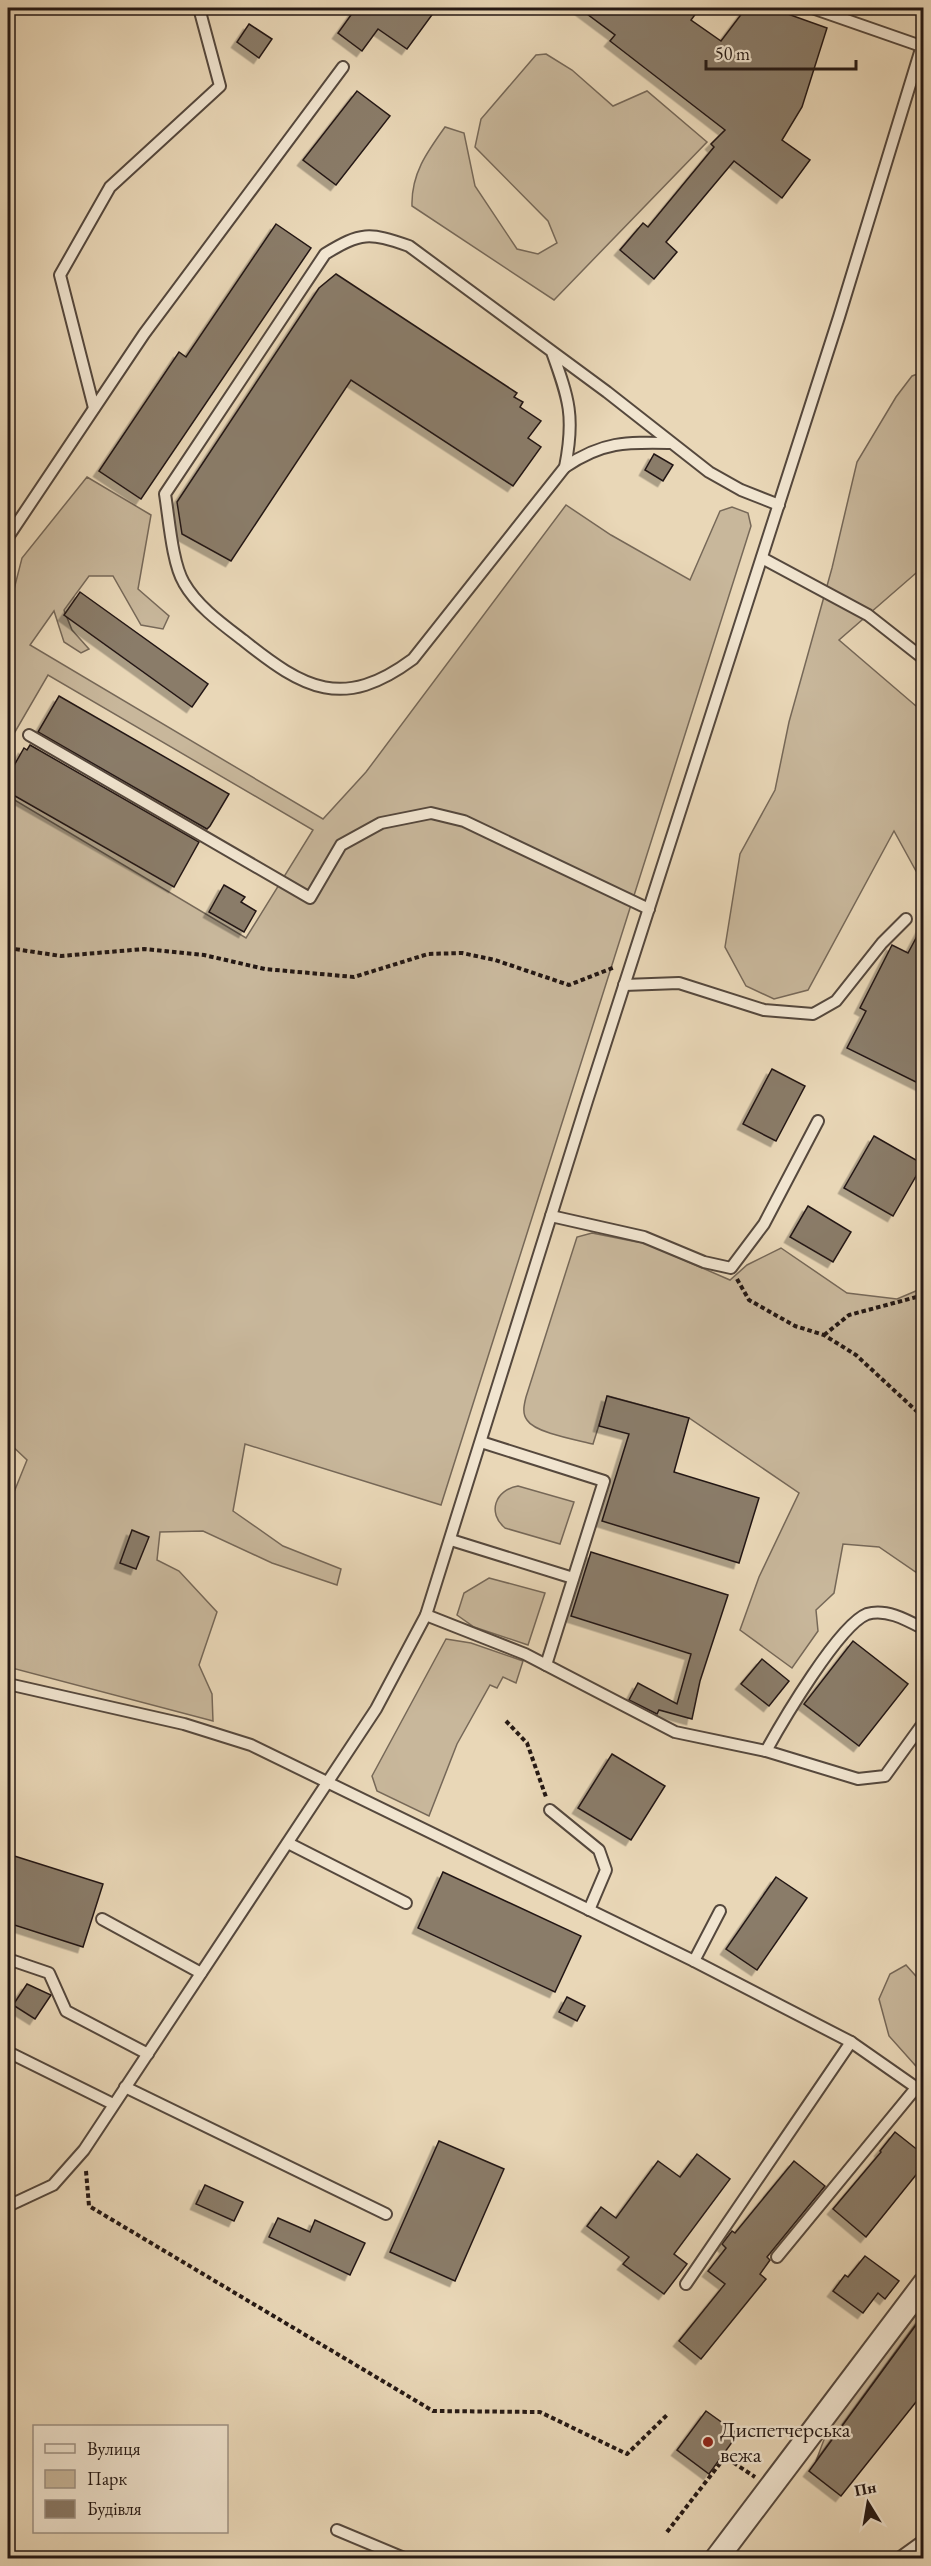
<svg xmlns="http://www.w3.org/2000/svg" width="931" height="2566" font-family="'EB Garamond',serif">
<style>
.green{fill:#c8b79b;stroke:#766858;stroke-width:1.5}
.building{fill:#8a7b69;stroke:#241814;stroke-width:1.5;filter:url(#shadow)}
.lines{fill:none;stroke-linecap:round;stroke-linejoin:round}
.lane-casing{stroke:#55483d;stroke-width:14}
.street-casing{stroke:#55483d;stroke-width:26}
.path{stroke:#241814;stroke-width:4;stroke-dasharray:4.5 3;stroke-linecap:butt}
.lane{stroke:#f1e5d0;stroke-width:10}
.street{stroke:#f1e5d0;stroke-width:22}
.poi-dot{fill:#8f2418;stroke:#f1e5d0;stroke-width:2}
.labels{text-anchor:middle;stroke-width:5;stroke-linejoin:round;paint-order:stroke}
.poi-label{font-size:22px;fill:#241814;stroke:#f1e5d0;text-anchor:start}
</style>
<defs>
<filter id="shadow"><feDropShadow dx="-5.5" dy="5.5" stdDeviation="0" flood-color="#0004"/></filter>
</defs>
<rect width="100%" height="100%" fill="#e9d7b7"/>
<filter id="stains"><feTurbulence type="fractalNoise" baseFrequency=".00333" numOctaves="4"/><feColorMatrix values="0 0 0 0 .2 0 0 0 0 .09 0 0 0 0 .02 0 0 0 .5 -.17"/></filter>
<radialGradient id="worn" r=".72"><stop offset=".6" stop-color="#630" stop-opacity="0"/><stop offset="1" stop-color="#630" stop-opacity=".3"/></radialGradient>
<g class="green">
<path d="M 546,54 L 572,70 L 613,106 L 647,91 L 707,142 L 554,300 L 412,206 C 411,174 427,152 445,127 L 464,133 L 475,186 L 517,249 L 538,254 L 557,243 L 548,221 L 475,147 L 481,119 L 536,55 Z"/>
<path d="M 923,372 L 923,567 L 839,640 L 923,712 L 923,876 L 916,871 L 894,831 L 808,990 L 774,999 L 746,986 L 725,947 L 740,854 L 775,790 L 789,722 L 832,568 L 857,462 L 896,397 L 912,376 Z"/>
<path d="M 87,477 L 151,515 L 138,589 L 169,616 L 163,629 L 141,625 L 113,576 L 89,576 L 64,610 L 72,630 L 89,649 L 81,653 L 64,642 L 54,611 L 30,645 L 323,819 L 366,772 L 566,505 L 611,535 L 690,580 L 720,511 L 732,507 L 748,513 L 751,526 L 441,1505 L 245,1444 L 233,1511 L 283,1546 L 341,1569 L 337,1585 L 272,1563 L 203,1531 L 160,1532 L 157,1560 L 179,1571 L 217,1612 L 199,1665 L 212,1694 L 213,1721 L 8,1667 L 8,1507 L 27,1460 L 8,1442 L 8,796 L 246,938 L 313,830 L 48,675 L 8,744 L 8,603 L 12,597 L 22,558 Z"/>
<path d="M 592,1233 L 647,1244 L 730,1280 L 747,1265 L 781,1248 L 847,1293 L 897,1299 L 923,1288 L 923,1577 L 879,1547 L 843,1544 L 834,1593 L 816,1610 L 818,1631 L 792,1668 L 740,1630 L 759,1577 L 799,1493 L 689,1418 L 608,1396 L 593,1444 C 577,1440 535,1433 527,1420 C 522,1413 524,1405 526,1397 L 577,1237 Z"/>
<path d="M 518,1486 L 574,1502 L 560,1544 L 505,1528 C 487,1513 495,1490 518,1486 Z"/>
<path d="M 489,1578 L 545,1593 L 528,1645 L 474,1627 L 457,1615 L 464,1593 Z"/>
<path d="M 446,1639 L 471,1643 L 523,1661 L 516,1683 L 503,1677 L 497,1688 L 490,1685 L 457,1744 L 429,1816 L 377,1791 L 372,1776 Z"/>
<path d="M 906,1965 L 923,1984 L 923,2074 L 889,2036 L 879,1999 L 890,1974 Z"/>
<path d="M 923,2306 L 923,2314 L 816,2461 L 828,2429 Z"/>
</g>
<g class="building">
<path d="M 356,8 L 437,8 L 407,49 L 378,29 L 362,51 L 338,33 Z"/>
<path d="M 579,8 L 700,8 L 691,20 L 721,41 L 746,8 L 771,8 L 827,28 L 802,107 L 782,140 L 810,160 L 782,198 L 734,161 L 666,242 L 677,252 L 654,279 L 620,250 L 643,223 L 648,227 L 714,147 L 711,144 L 725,130 L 610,41 L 615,35 Z"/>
<path d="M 249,24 L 272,39 L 259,58 L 237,42 Z"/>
<path d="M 357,91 L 390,116 L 336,185 L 303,160 Z"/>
<path d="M 276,224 L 311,248 L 141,499 L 99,471 L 179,352 L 186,357 Z"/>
<path d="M 336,274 L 517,393 L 514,397 L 523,402 L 520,407 L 541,421 L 528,438 L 541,447 L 513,486 L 351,380 L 231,561 L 182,534 L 177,502 L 319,288 Z"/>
<path d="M 654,454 L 673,465 L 663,481 L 645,470 Z"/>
<path d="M 80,592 L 208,684 L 192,707 L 64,615 Z"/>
<path d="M 59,696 L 229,794 L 210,826 L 207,829 L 38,732 Z"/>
<path d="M 30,745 L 199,842 L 174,887 L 8,792 L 8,776 L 24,748 L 27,750 Z"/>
<path d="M 224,885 L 245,897 L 241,902 L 256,911 L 244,932 L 209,912 Z"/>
<path d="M 924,923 L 924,1086 L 847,1048 L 866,1011 L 860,1008 L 892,945 L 908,953 Z"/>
<path d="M 772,1069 L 805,1086 L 776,1141 L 743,1124 Z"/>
<path d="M 874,1136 L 923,1164 L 893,1216 L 844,1188 Z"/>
<path d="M 808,1206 L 851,1232 L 833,1262 L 790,1237 Z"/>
<path d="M 607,1396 L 689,1418 L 674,1472 L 759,1498 L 739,1563 L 602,1521 L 629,1434 L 599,1426 Z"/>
<path d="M 132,1530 L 149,1537 L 136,1569 L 120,1563 Z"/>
<path d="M 591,1552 L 728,1595 L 700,1681 L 692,1719 L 659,1710 L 657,1714 L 629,1700 L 638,1683 L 677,1704 L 691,1654 L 571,1616 Z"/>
<path d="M 853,1641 L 908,1684 L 859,1746 L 804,1704 Z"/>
<path d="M 762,1659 L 789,1681 L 769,1706 L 741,1684 Z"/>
<path d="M 612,1754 L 665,1786 L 631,1840 L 578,1808 Z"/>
<path d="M 8,1854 L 103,1884 L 83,1947 L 8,1923 Z"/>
<path d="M 443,1872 L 581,1936 L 555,1992 L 418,1928 Z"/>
<path d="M 776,1877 L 807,1898 L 757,1970 L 726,1949 Z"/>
<path d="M 27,1984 L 51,1995 L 35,2019 L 13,2005 Z"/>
<path d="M 567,1997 L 585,2006 L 577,2021 L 559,2012 Z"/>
<path d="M 895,2132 L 924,2155 L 924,2165 L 866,2237 L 833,2209 L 881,2152 L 880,2151 Z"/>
<path d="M 439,2141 L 504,2169 L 455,2281 L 390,2252 Z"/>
<path d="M 697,2154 L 730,2179 L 674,2254 L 687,2264 L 664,2294 L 623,2264 L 629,2257 L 587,2226 L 601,2207 L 616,2218 L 658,2161 L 680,2177 Z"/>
<path d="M 794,2161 L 825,2186 L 767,2257 L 770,2260 L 760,2274 L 766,2279 L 701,2359 L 679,2341 L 725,2284 L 708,2271 L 726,2248 L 722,2244 L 732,2231 L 735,2233 Z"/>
<path d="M 205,2185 L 243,2202 L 234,2221 L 196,2204 Z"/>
<path d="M 278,2218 L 310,2232 L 315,2220 L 365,2243 L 350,2275 L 269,2237 Z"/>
<path d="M 865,2256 L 899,2281 L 885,2299 L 878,2293 L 863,2313 L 833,2291 L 845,2275 L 848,2277 Z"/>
<path d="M 924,2314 L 924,2392 L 841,2496 L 809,2471 Z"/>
<path d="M 706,2411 L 738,2434 L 709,2474 L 677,2450 Z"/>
</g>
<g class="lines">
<g class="lane-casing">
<g id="lane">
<path d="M 812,8 L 921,46"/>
<path d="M 552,352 C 569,399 575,417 565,467 L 413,659 C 343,711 304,689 243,640 C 222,624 197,606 184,583 C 172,563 169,518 165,494 L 325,254 C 361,232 369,232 409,246 L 607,392 L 709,472 L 741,490 L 779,505"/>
<path d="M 94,408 L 60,275 L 110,187 L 220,86 L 199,8"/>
<path d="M 565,467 C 603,441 627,442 671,443"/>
<path d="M 8,537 L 144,334 L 343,67"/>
<path d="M 762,558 L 868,615 L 924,659"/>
<path d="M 29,735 L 310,898 L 341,845 L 381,823 L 431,813 L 464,821 L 649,909"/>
<path d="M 624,985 L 679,983 L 764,1010 L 813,1014 L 836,1001 L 882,943 L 906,919"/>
<path d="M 551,1216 L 644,1237 L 704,1262 L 731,1268 L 764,1224 L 818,1121"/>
<path d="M 481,1442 L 604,1481 L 546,1665"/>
<path d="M 451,1540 L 573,1578"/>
<path d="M 426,1615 L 525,1654 L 675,1732 L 766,1751"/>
<path d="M 924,1629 C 907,1620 886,1608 867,1614 C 839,1625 782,1722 766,1751 L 858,1779 L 885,1776 L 924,1722"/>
<path d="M 8,1684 L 184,1724 L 251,1745 L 694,1961 L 851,2042 L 924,2093"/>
<path d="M 550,1810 L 599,1850 L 606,1870 L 589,1910"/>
<path d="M 288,1843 L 406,1903"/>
<path d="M 102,1919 L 201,1973"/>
<path d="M 8,1959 L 49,1973 L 66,2011 L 148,2054"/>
<path d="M 694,1961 L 720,1911"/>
<path d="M 8,2052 L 113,2104"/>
<path d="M 125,2087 L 386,2214"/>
<path d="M 8,2206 L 53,2185 L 84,2150 L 376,1709 L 426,1615 L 587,1101 L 839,317 L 924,39"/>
<path d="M 777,2257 L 916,2088"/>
<path d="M 686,2284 L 851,2042"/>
<path d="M 337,2530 L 404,2558"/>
<path d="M 899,2558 L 924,2540"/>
</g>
</g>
<g class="street-casing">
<path id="street" d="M 717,2558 L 924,2284"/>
</g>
<g class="path">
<path d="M 8,948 L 61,956 L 144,949 L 204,955 L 265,969 L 354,977 L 428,954 L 462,953 L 495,960 L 569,985 L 615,967"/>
<path d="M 737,1279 L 749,1300 L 795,1326 L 824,1335 L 856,1355 L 924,1418"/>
<path d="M 824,1335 L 849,1315 L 924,1295"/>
<path d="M 506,1721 L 527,1743 L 546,1797"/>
<path d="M 86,2171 L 89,2206 L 433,2411 L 540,2412 L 627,2454 L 667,2415"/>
<path d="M 667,2532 L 725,2457 L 755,2477"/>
</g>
<use href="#lane" class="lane"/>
<use href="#street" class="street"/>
</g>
<circle class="poi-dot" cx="708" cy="2442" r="6"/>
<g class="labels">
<g class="poi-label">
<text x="720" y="2437">Диспетчерська<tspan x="720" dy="25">вежа</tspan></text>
</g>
</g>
<rect width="931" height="2566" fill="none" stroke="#e9d7b7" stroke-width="30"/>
<rect x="9" y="9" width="913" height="2548" fill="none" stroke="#241814" stroke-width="3"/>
<rect x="15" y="15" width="901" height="2536" fill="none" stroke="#241814" stroke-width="1.5"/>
<rect x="33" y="2425" width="195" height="108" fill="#f1e5d0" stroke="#9f9385" stroke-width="1.5"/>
<rect x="45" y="2444" width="30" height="9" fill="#f1e5d0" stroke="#9f9385" stroke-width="1.5"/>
<text x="87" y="2455" font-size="18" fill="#241814">Вулиця</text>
<rect x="45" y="2470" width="30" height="18" fill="#c8b79b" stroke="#9f9385" stroke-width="1.5"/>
<text x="87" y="2485" font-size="18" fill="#241814">Парк</text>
<rect x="45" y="2500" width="30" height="18" fill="#8a7b69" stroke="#9f9385" stroke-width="1.5"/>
<text x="87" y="2515" font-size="18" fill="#241814">Будівля</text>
<g transform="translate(868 2503) rotate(349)" stroke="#f1e5d0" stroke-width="4.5" paint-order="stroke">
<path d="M0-4.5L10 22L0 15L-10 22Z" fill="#241814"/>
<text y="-9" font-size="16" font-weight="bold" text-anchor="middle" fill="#241814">Пн</text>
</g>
<path d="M706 60v9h150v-9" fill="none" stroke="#241814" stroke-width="3"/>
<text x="715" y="60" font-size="18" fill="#241814" stroke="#f1e5d0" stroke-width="4.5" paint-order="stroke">50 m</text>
<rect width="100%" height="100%" filter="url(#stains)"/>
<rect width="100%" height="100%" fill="url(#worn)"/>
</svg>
